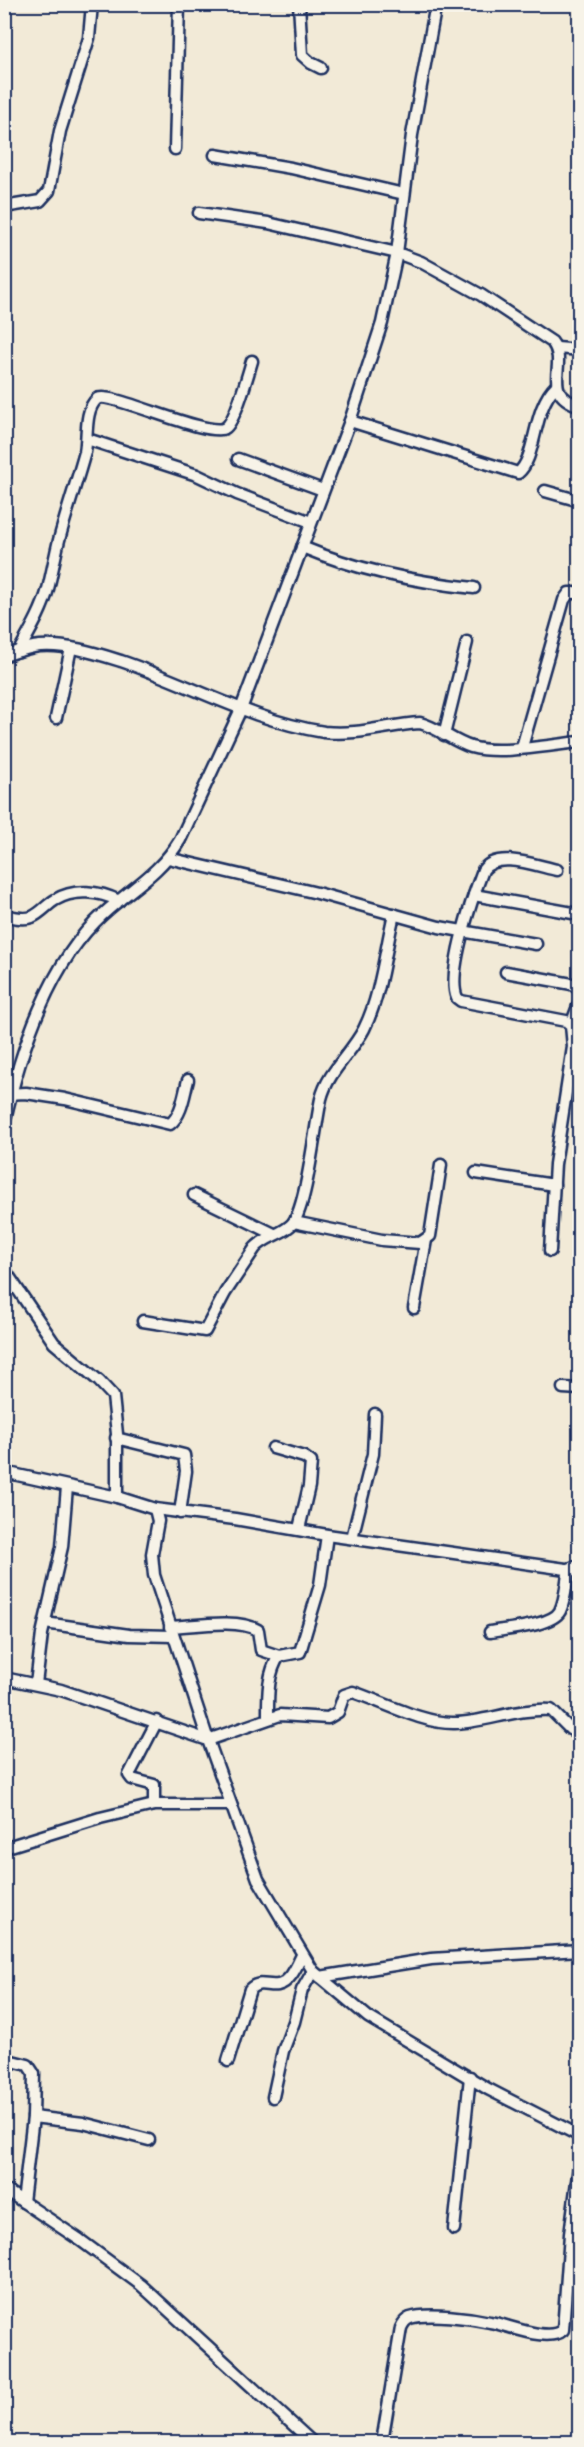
<svg xmlns="http://www.w3.org/2000/svg" width="584" height="2447" font-family="Mali,sans-serif">
<style>
.lines{fill:none;stroke-linecap:round;stroke-linejoin:round}
.minor-casing{stroke:#1b2f5e;stroke-width:15}
.minor{stroke:#f7f3e8;stroke-width:10}
</style>
<rect width="100%" height="100%" fill="#f2ead7"/>
<filter id="ink" filterUnits="userSpaceOnUse"><feTurbulence type="fractalNoise" baseFrequency=".0167" numOctaves="2"/><feDisplacementMap in="SourceGraphic" scale="12" xChannelSelector="R" yChannelSelector="G"/><feConvolveMatrix kernelMatrix="1 2 1 2 8 2 1 2 1" color-interpolation-filters="sRGB"/></filter>
<g filter="url(#ink)">
<g class="lines">
<g class="minor-casing">
<g id="minor">
<path d="M 299,4 L 302,55 L 311,63 L 321,68"/>
<path d="M 175,149 L 179,4"/>
<path d="M 215,155 L 291,168 L 404,194"/>
<path d="M 4,207 L 40,201 L 49,191 L 60,131 L 89,38 L 92,4"/>
<path d="M 199,213 L 268,223 L 397,253 L 421,262 L 481,295 L 552,342 C 570,365 538,392 580,406"/>
<path d="M 557,348 L 580,350"/>
<path d="M 350,421 L 518,473 C 537,458 532,409 556,386"/>
<path d="M 87,439 L 197,475 L 237,494 L 311,522"/>
<path d="M 238,459 L 323,490"/>
<path d="M 545,491 L 580,501"/>
<path d="M 302,547 C 357,570 414,582 474,588"/>
<path d="M 19,651 C 30,631 42,611 48,589 C 52,573 55,556 59,540 C 67,510 77,481 85,452 C 88,437 84,410 97,399 C 109,390 207,438 225,428 C 235,422 248,374 252,361"/>
<path d="M 4,656 C 16,652 28,647 40,646 C 67,644 95,653 121,661 C 189,684 253,721 324,732 C 357,736 388,725 420,723 C 439,728 452,741 471,747 C 499,755 549,745 580,742"/>
<path d="M 56,718 L 71,648"/>
<path d="M 444,735 L 467,642"/>
<path d="M 522,747 L 564,600 L 569,593 L 580,593"/>
<path d="M 168,858 L 317,893 L 439,927 L 536,944"/>
<path d="M 474,895 L 578,914"/>
<path d="M 4,915 C 13,917 24,920 32,917 C 41,913 48,904 55,900 C 74,888 100,891 119,901"/>
<path d="M 506,972 L 572,984 L 580,990"/>
<path d="M 571,1025 L 580,1001"/>
<path d="M 5,1094 L 26,1093 L 65,1099 L 170,1124 C 182,1115 184,1094 188,1080"/>
<path d="M 4,1124 C 19,1056 46,972 95,922 C 125,891 157,878 180,840 L 241,709 L 350,421 L 382,323 L 397,253 L 412,135 L 436,4"/>
<path d="M 476,1173 L 554,1185"/>
<path d="M 194,1195 L 274,1234"/>
<path d="M 294,1222 L 382,1240 L 420,1243 L 430,1236 L 441,1165"/>
<path d="M 550,1251 L 555,1164 L 573,1047 L 571,1025 L 566,1021 L 461,1001 L 457,998 C 446,973 473,896 483,870 C 497,850 537,866 557,870"/>
<path d="M 4,1269 L 54,1343 L 99,1381 L 113,1396 L 117,1434 L 117,1497"/>
<path d="M 414,1308 L 426,1240"/>
<path d="M 143,1321 L 205,1331 L 225,1293 L 255,1248 C 266,1236 284,1234 293,1223 C 307,1204 315,1126 321,1099 C 328,1071 351,1054 364,1029 C 381,995 385,951 394,914"/>
<path d="M 563,1388 L 580,1389"/>
<path d="M 116,1438 L 184,1455 L 186,1471 L 180,1513"/>
<path d="M 273,1448 L 304,1457 L 311,1462 L 309,1486 L 299,1529"/>
<path d="M 4,1472 L 117,1497 L 155,1509 L 158,1521 L 152,1554 L 154,1575 L 208,1740 L 258,1879 L 313,1971 L 368,2017 L 488,2089 L 580,2136"/>
<path d="M 155,1509 L 235,1519 L 327,1535 L 580,1571"/>
<path d="M 352,1538 L 373,1454 L 375,1414"/>
<path d="M 45,1623 L 129,1635 L 173,1636"/>
<path d="M 170,1627 C 194,1626 237,1618 258,1630 L 261,1650 L 279,1656"/>
<path d="M 490,1632 C 507,1629 552,1626 560,1611 C 566,1598 566,1583 569,1569 L 574,1567"/>
<path d="M 4,1678 L 61,1690 L 208,1740 L 280,1715 L 328,1718 L 338,1712 L 344,1695 L 353,1692 C 383,1702 424,1724 455,1723 C 487,1722 517,1708 551,1710 L 570,1729 L 580,1733"/>
<path d="M 36,1684 L 42,1634 L 62,1547 L 67,1487"/>
<path d="M 268,1718 C 268,1697 267,1674 279,1656 L 300,1652 L 320,1585 L 327,1535"/>
<path d="M 154,1805 L 154,1785 L 132,1779 L 129,1775 L 157,1721"/>
<path d="M 4,1848 L 100,1818 L 154,1805 L 231,1805"/>
<path d="M 320,1977 L 431,1959 L 580,1950"/>
<path d="M 4,2059 L 28,2065 L 34,2074 L 33,2117"/>
<path d="M 228,2061 L 250,1989 C 259,1980 267,1987 278,1985 C 291,1982 297,1965 302,1955"/>
<path d="M 273,2097 L 283,2051 L 294,2022 L 302,1990 L 313,1971"/>
<path d="M 4,2189 L 80,2240 L 141,2285 L 312,2442"/>
<path d="M 23,2202 L 33,2117 L 83,2123 L 149,2140"/>
<path d="M 454,2229 L 470,2077"/>
<path d="M 382,2442 L 401,2328 C 403,2323 405,2320 410,2318 C 428,2312 471,2318 490,2322 C 509,2325 548,2343 563,2330 L 570,2234 L 580,2159"/>
</g>
</g>
<use href="#minor" class="minor"/>
</g>
</g>
<rect width="584" height="2447" fill="none" stroke="#f7f3e8" stroke-width="24"/>
<rect x="12" y="12" width="560" height="2423" fill="none" stroke="#1b2f5e" stroke-width="2" filter="url(#ink)"/>
</svg>
